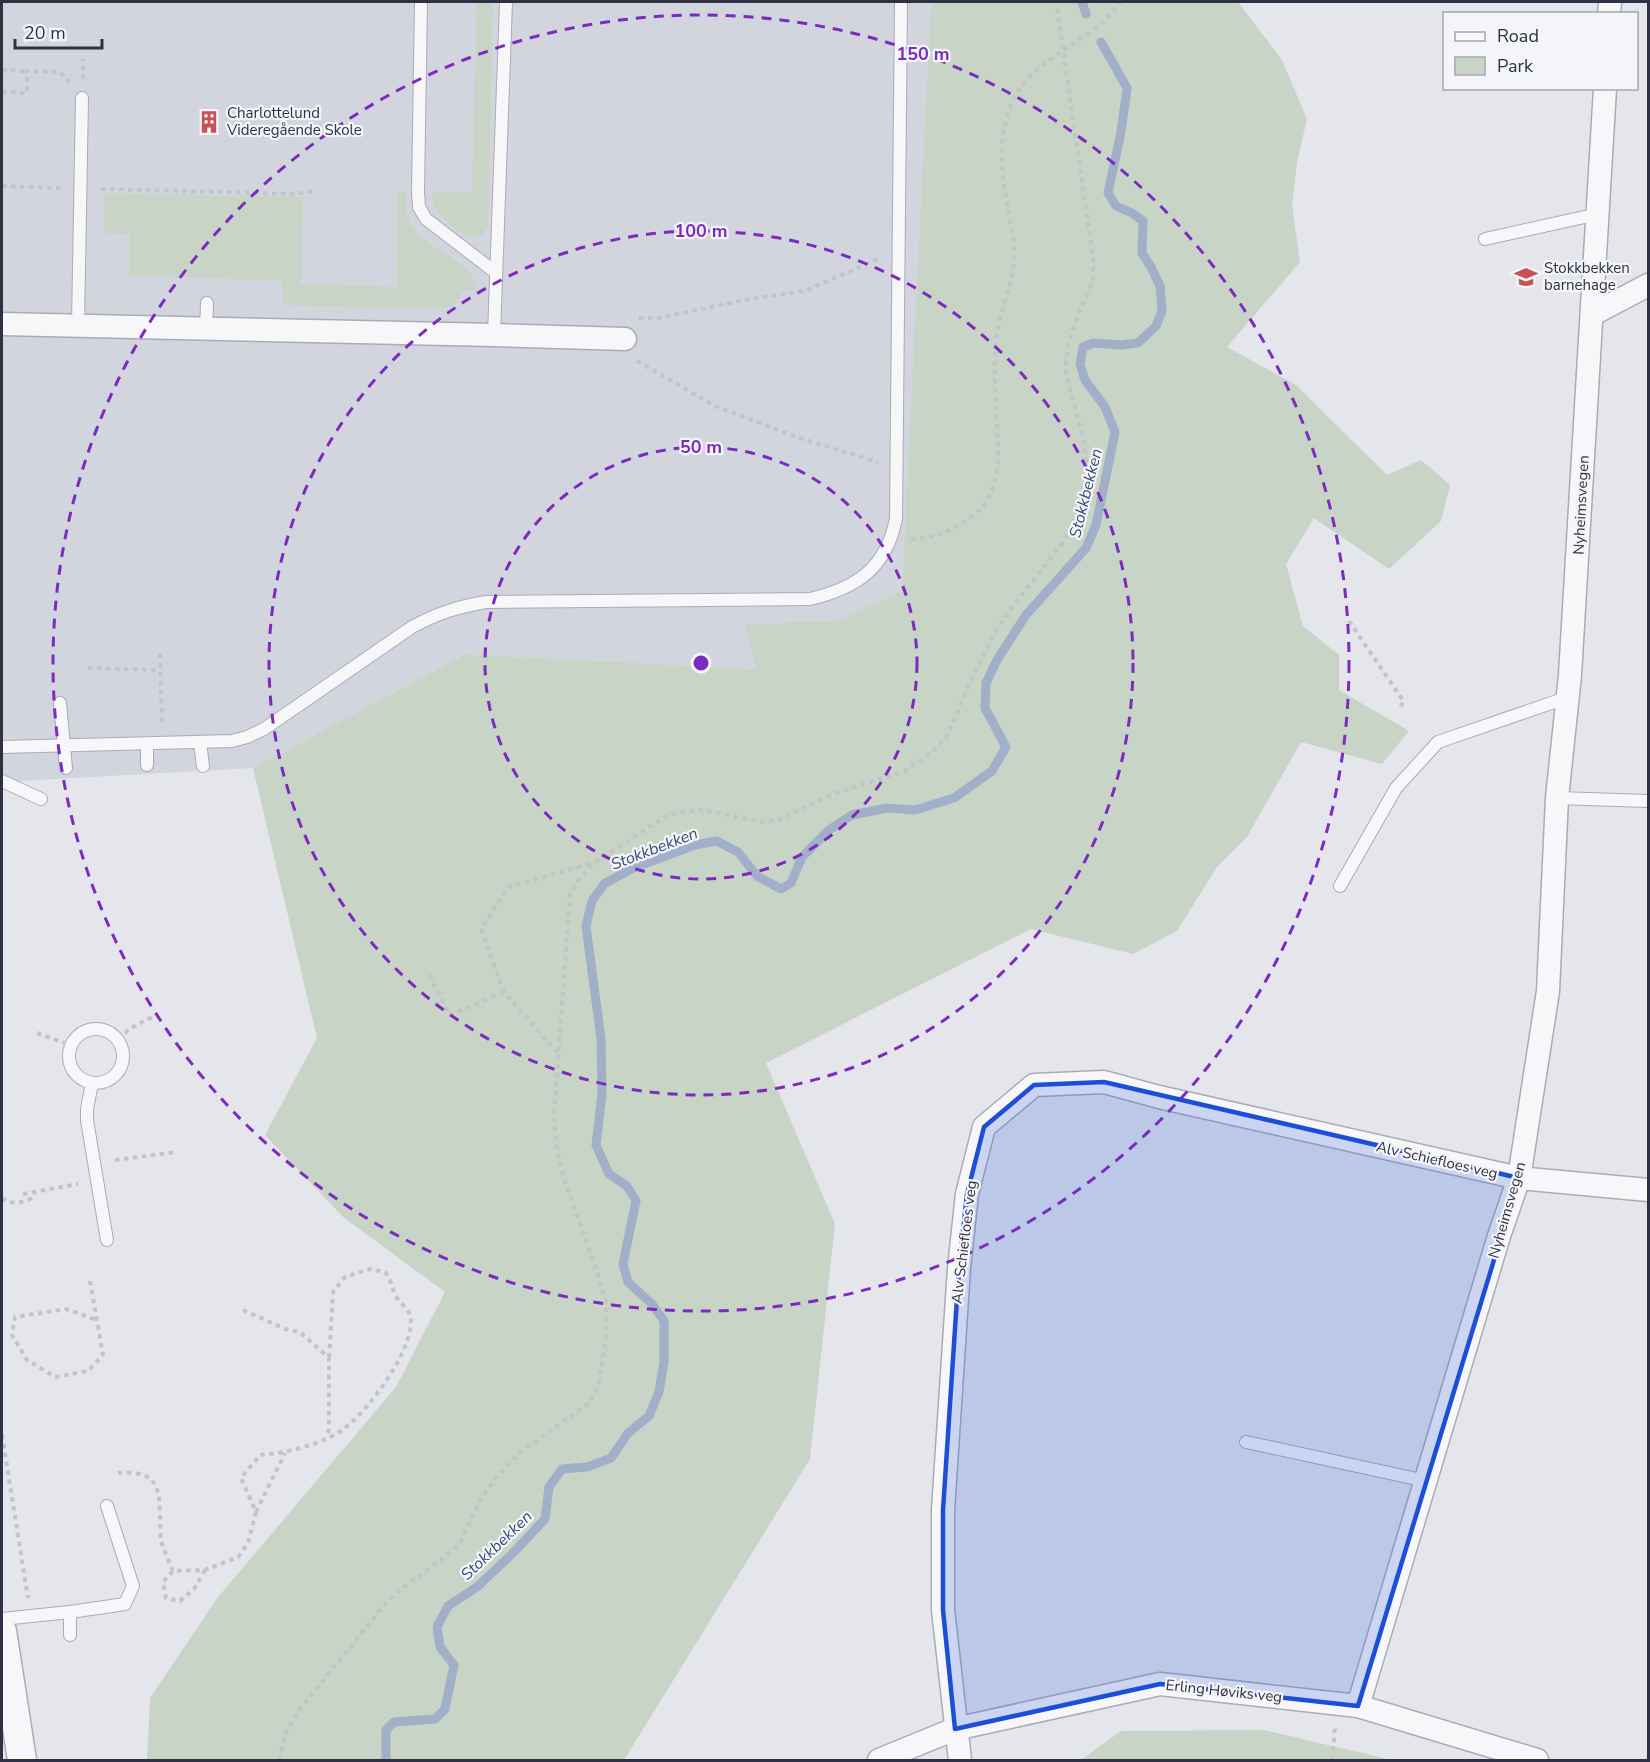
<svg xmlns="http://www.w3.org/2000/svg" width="1650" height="1762" font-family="'Nunito Sans',sans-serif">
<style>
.built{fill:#d2d5dd}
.green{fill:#c7d4c6}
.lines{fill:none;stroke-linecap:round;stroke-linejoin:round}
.stream{stroke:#a2afc8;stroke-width:9}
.service-casing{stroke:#a9acb5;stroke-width:14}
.minor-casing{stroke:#a9acb5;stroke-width:25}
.tertiary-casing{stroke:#a9acb5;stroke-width:31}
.path{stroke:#c2c4ca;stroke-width:4;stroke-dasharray:4.5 4.5;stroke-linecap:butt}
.service{stroke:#f7f7f9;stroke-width:12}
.minor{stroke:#f7f7f9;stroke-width:22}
.tertiary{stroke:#f7f7f9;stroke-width:28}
.marked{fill:#1d4ed8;fill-opacity:0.2;stroke:#1d4ed8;stroke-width:4.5;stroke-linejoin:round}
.ring{fill:none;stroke:#7b2cbf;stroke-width:3;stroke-dasharray:10 8}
.labels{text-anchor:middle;stroke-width:4.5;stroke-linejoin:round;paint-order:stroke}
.poi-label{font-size:15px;fill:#2d3143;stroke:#f4f5f8;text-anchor:start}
.street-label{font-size:15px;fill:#2d3143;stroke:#f4f5f8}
.water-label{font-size:16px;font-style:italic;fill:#394b74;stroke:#f4f5f8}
.centre{fill:#7b2cbf;stroke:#f4f5f8;stroke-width:3}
.ring-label{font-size:18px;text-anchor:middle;font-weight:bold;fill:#7b2cbf;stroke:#f4f5f8;stroke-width:4.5;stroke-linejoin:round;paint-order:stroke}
</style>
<rect width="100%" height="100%" fill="#e4e6eb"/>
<path class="built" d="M 2,2 L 931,2 L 903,591 L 840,620 L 745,624 L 756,669 L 466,654 L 253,768 L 2,782 Z"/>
<g class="green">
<path d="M 477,2 L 493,2 L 488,226 C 487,227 484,233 483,234 C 470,247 440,218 435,206 C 433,202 433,196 432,192 L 472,192 Z"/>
<path d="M 931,2 L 1238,2 L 1282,60 L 1307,119 L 1297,162 L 1292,205 L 1300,262 L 1227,347 L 1296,385 L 1387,475 L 1421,460 L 1450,485 L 1441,521 L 1389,569 L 1314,518 L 1286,564 L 1303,626 L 1339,655 L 1339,690 L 1409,731 L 1382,764 L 1301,742 L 1247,837 L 1217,867 L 1177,931 L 1133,954 L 1031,929 L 766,1063 L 835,1224 L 810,1459 L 624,1760 L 147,1760 L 150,1698 L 218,1597 L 396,1387 L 445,1292 L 343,1217 L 265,1135 L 317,1038 L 253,768 L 466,654 L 756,669 L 744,624 L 840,620 L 902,591 Z"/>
<path d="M 398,191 L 406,191 C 405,204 406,216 413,227 C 427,251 477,261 477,291 L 468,289 L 463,292 L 453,306 L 440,309 L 283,305 L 283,281 L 129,275 L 130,234 L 104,233 L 104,193 L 303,197 L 301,284 L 397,287 Z"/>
<path d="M 1264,1730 L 1392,1760 L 1081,1760 L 1121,1731 Z"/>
</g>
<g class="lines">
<g class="stream">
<path d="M 1082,2 L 1086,14"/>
<path d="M 386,1760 L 386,1730 L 394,1722 L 435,1719 L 445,1709 L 454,1665 L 440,1647 L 437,1627 L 448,1606 L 477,1587 L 513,1553 L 545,1519 L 549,1487 L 562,1469 L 587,1467 L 611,1458 L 628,1433 L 649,1416 L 659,1392 L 664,1362 L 664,1321 L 652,1304 L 628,1282 L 623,1264 L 636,1201 L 627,1186 L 609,1174 L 596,1145 L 602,1094 L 601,1039 L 586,926 L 592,901 L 604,884 L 633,868 L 695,845 L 717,841 L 738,852 L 757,876 L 781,889 L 791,883 L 802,857 L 829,830 L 852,815 L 887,808 L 915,810 L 954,798 L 992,771 L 1006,747 L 985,708 L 986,683 L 997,660 L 1026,615 L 1086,548 L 1096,525 L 1115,432 L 1105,407 L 1085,380 L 1080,364 L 1083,347 L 1093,343 L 1121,345 L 1138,343 L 1156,326 L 1162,311 L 1160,286 L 1151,267 L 1142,253 L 1143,221 L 1132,213 L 1116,206 L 1108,193 L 1121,132 L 1127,88 L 1101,42"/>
</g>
<g class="service-casing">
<g id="service">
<path d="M 421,2 L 418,192 L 419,207 L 426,219 L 495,272"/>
<path d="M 1485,239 L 1598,214"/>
<path d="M 78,325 L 82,98"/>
<path d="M 206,329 L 207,303"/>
<path d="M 494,335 L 506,2"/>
<path d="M 60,703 L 66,768"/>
<path d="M 200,742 L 203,766"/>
<path d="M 147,744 L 147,765"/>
<path d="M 2,747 L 232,741 L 247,737 L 264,729 L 412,627 C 438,613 457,607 486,602 L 810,599 C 857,588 886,568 896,519 L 901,2"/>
<path d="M 2,781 L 41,799"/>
<path d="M 1557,798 L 1648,801"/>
<path d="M 1340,886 L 1396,788 L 1438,742 L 1569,697"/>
<circle cx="96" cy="1056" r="27"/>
<path d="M 92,1083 L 87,1109 L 87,1120 L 107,1240"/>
<path d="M 1246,1442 L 1426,1481"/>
<path d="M 70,1612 L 70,1635"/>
<path d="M 2,1619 L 70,1612 L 125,1604 L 133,1586 L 107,1506"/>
</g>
</g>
<g class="minor-casing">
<g id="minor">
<path d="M 1609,14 L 1610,2"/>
<path d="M 1593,314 L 1648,285"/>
<path d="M 2,324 L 494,335 L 625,339"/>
<path d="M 1358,1706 L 1499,1236 L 1519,1178 L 1548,991 L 1557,798 L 1570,675 L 1605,88"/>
<path d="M 879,1760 L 955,1729 L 1160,1684 L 1358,1706 L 1537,1760"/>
<path d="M 960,1760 L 943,1610 L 943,1510 L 959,1268 L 967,1194 L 984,1127 L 1034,1085 L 1104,1082 L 1159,1097 L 1519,1178 L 1648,1190"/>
</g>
</g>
<g class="tertiary-casing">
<path id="tertiary" d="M 2,1631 L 22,1760"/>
</g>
<g class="path">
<path d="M 2,70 L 27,71"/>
<path d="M 83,79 L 83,59"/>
<path d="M 2,92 L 27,93 L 27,71 L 60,72 L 70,83"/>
<path d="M 2,186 L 61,188"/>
<path d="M 101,189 L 296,194 L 312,191"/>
<path d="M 639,318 L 659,318 L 744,300 L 805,291 L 878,259"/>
<path d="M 637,361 L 715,406 L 802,439 L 878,462"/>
<path d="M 911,539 C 929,538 946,534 962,523 C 972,517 982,509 988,499 C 1003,473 997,437 996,409 C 995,386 994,363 996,340 C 999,310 1017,278 1014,247 C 1008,197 991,151 1012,103 C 1029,64 1073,48 1103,22 C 1110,16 1115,8 1121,2"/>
<path d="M 1349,621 L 1404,702 L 1399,708"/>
<path d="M 160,654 L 162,722"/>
<path d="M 88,668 L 160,670"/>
<path d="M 429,975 L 450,1015 L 504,992"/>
<path d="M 37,1033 L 70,1045"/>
<path d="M 118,1039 L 131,1028 L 158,1014"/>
<path d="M 558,1053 L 504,992 L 481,929 L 508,887 L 593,863"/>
<path d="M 115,1160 L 176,1152"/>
<path d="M 23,1194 L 78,1184"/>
<path d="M 2,1198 C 11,1205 23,1203 32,1198 L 35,1193"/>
<path d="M 90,1281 L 103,1355 L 88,1371 L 55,1377 L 27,1360 L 12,1335 L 15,1317 L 66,1309 L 97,1320"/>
<path d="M 243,1310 L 285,1329 L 300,1332 L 329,1358 L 329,1429 L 326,1437"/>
<path d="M 2,1435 L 28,1598"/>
<path d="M 118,1473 C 130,1472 147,1472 154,1483 C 163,1496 158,1527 162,1544 C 165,1553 169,1562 173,1571"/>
<path d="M 256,1512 L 285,1453"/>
<path d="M 205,1570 L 194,1589 L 180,1601 L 166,1598 L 163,1582 L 173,1571 L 205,1570 L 238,1557 L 248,1543 L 256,1512 L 241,1478 L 260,1455 C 287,1453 325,1444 346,1427 C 369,1410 418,1344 410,1315 C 408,1308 399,1303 396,1296 C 391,1286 393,1283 385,1272 L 370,1269 L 345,1277 L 333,1292 L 329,1358"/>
<path d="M 279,1760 L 285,1734 L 301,1708 L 384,1605 L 401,1589 L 445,1557 L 460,1543 L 480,1501 L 495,1479 L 522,1451 L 589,1403 L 598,1387 L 606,1337 L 606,1302 L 596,1269 L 563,1176 L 556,1142 L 554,1116 L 570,894 L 580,878 L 594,863 L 665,817 L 680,812 L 704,810 L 760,822 L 778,820 L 830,795 L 905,771 L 932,752 L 946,738 L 969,685 L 992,637 L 1009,611 L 1062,544 L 1078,512 L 1088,474 L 1084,443 L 1065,369 L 1069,343 L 1081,306 L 1093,282 L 1093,257 L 1056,2"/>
<path d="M 1332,1760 L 1335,1728"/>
</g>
<use href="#service" class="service"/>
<use href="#minor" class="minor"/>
<use href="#tertiary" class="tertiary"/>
</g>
<path class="marked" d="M 1104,1082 L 1519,1178 L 1358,1706 L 1160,1684 L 955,1729 L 943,1610 L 943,1510 L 959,1268 L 967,1194 L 984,1127 L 1034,1085 Z"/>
<g class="ring">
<circle cx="701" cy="663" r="216"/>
<circle cx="701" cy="663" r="432"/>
<circle cx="701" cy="663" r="648"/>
</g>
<defs>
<g id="building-bare" transform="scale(1.8)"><path d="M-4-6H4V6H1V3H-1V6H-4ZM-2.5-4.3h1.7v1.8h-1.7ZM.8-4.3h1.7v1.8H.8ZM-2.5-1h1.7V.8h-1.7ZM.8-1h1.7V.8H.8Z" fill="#c75253" stroke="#f4f5f8" stroke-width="2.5" paint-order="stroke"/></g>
<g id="school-bare" transform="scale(1.8)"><path d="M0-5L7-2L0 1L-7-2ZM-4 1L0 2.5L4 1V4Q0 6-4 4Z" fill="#c75253" stroke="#f4f5f8" stroke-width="2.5" paint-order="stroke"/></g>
</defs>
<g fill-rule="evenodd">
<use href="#building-bare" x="209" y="122"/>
<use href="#school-bare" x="1526" y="277"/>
</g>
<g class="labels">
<g class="poi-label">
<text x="227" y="118">Charlottelund<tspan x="227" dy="17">Videregående Skole</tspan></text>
<text x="1544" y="273">Stokkbekken<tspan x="1544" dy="17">barnehage</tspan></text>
</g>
<g class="street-label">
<text transform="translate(1581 505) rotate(-87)" y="5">Nyheimsvegen</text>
<text transform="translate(1437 1160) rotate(13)" y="5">Alv Schiefloes veg</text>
<text transform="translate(1507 1210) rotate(-74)" y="5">Nyheimsvegen</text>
<text transform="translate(964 1242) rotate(-83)" y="5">Alv Schiefloes veg</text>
<text transform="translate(1224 1691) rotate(6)" y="5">Erling Høviks veg</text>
</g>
<g class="water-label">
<text transform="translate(1085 493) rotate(-76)" y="6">Stokkbekken</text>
<text transform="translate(654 848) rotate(-21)" y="6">Stokkbekken</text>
<text transform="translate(496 1545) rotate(-44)" y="6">Stokkbekken</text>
</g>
</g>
<circle cx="701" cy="663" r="9" class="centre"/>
<g class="ring-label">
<text x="923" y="60">150 m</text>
<text x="701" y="237">100 m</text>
<text x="701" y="453">50 m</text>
</g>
<rect width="1650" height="1762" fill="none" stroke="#2d3143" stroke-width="6"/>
<rect x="1443" y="12" width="195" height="78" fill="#f4f5f8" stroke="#a4a7b0" stroke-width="1.5"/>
<rect x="1455" y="32" width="30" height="9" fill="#f7f7f9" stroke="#a4a7b0" stroke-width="1.5"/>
<text x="1497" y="42" font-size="18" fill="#2d3143">Road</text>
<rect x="1455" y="57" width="30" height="18" fill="#c7d4c6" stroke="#a4a7b0" stroke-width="1.5"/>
<text x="1497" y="72" font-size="18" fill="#2d3143">Park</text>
<path d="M15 39v9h87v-9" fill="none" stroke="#2d3143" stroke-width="3"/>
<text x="24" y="39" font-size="18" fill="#2d3143" stroke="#f4f5f8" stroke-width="4.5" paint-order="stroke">20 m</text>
</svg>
